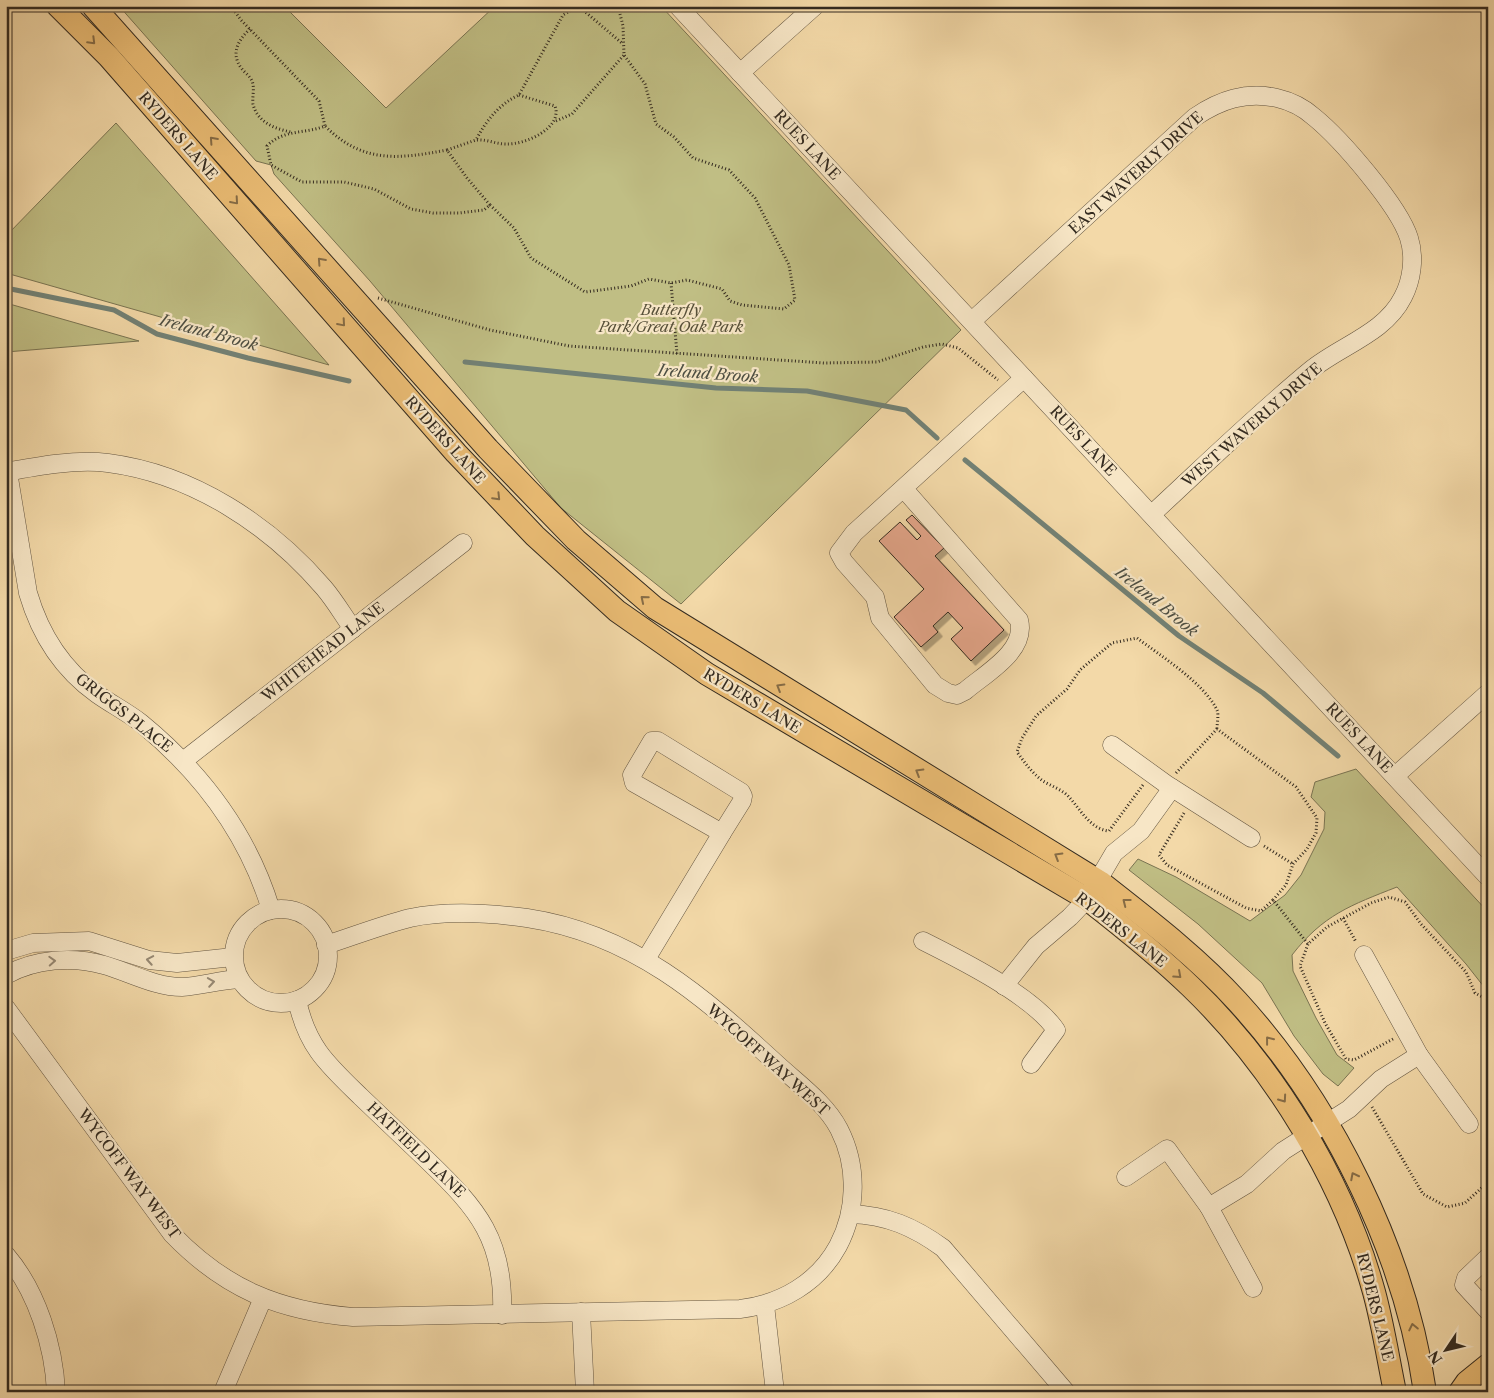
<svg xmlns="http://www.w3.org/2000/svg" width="1494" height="1398" font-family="'Libre Caslon Text',serif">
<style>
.green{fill:#c0be84;stroke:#7a7452}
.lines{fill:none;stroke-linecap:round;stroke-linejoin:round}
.stream{stroke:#728175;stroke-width:5}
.building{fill:#e6a78c;stroke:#342b20;filter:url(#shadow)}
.minor-casing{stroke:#645642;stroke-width:19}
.major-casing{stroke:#342b20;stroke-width:24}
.path{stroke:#342b20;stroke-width:3;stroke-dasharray:1 2.5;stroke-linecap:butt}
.minor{stroke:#f7e6c6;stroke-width:18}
.major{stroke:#eabc74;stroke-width:22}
.oneway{stroke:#866c46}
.oneway2{stroke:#968873}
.labels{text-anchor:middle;stroke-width:4.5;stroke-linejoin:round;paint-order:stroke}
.street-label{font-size:15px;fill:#342b20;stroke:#f7e6c6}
.park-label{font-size:15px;font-style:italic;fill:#575039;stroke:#f7e6c6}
.water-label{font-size:16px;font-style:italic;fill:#4e4f43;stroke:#f7e6c6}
</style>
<defs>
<filter id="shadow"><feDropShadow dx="4.5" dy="4.5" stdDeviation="0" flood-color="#0004"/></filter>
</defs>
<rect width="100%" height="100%" fill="#f3d9a8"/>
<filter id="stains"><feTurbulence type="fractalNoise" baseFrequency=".004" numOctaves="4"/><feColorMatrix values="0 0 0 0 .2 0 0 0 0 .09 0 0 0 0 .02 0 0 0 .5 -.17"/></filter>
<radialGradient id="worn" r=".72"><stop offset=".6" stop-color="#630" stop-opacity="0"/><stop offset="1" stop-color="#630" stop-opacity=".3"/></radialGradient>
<g class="green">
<path d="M 119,6 L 284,6 L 386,108 L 495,6 L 661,6 L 961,330 L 681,604 L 561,508 L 370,281 L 274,174 L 271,165 L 256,161 Z"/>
<path d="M 116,123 L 329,365 L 6,273 L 6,236 Z"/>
<path d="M 6,303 L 139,341 L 6,352 Z"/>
<path d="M 1356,769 L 1488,912 L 1488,992 L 1466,964 L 1397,887 C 1351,905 1323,915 1292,955 L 1293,971 L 1316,1018 L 1337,1055 L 1354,1068 L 1338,1086 L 1323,1074 L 1294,1036 L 1262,983 L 1198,924 L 1129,870 L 1138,859 L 1176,877 L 1250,921 L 1285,895 L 1301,875 L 1324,829 L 1325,812 L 1311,797 L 1315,782 Z"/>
</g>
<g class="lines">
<g class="stream">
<path d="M 6,288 L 114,310 L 157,334 L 248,358 L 349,381"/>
<path d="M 465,362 L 716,388 L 807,391 L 906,410 L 937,438"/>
<path d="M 965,460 L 1179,636 L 1263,693 L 1338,756"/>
</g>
</g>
<path class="building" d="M 912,515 L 944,548 L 935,556 L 1004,630 L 971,661 L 951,639 L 963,628 L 948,612 L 933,626 L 938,632 L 921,647 L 894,617 L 924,589 L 879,541 L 900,522 L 917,540 L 921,536 L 906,520 Z"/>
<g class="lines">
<g class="minor-casing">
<g id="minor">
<path d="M 678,6 L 1488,877"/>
<path d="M 740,73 L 815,6"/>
<path d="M 972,321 L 1195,117 C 1220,100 1246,91 1277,98 C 1290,101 1304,108 1314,117 C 1341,139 1399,206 1409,238 C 1415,257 1412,280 1403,297 C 1385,333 1342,345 1312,369 C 1257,414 1204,466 1152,514"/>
<path d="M 6,472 C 38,466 76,459 108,463 C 193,474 270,525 324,588 C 335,601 343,615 353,629"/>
<path d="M 8,472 L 28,593 C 40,634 62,669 97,694 C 111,704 127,712 141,723 C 202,773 248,834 271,910"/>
<path d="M 904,489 L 1019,620 C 1027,651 986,673 965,691 L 957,695 L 948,693 L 935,685 L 880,618 L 875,597 L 844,562 L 839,553 L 854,533 L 1024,378"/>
<path d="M 652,741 L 658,741 L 741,792 L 743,796 L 742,801 L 722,833 L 634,783 L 632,775 Z"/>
<path d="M 1112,745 L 1166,784 L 1251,838"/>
<path d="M 183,761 L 463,543"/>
<path d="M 1395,776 L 1488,693"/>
<circle cx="281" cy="956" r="47"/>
<path d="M 923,941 C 961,960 1033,996 1056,1030 L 1031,1064"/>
<path d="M 6,951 L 33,943 L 89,941 L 149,960 L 177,963 L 233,957"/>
<path d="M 1364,955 L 1419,1055 L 1469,1124"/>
<path d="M 646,959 L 722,833"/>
<path d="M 6,975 C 35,959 72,956 104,965 C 129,972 155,987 182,987 C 201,986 220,980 239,979"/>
<path d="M 1004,986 L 1036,946 L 1070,917 L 1087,899 L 1114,853 L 1141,831 L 1172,788"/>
<path d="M 297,1000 C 307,1047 328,1065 361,1097 C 383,1118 405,1139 427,1160 C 478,1209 505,1240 502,1315"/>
<path d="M 6,1008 L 172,1234 C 224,1288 278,1311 353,1317 L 740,1309 C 781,1304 818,1283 838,1246 C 857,1210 858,1166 839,1129 C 826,1104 800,1085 779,1066 C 703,996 633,934 527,918 C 490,913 447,910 410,918 C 382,925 354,936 326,945"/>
<path d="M 1126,1177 L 1167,1149 L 1209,1207 L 1253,1288"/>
<path d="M 1209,1207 L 1247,1184 L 1283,1151 L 1349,1109 L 1381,1079 L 1419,1055"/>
<path d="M 850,1214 C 887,1215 914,1227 943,1248 L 1066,1392"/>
<path d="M 6,1255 C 37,1291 54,1346 56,1392"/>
<path d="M 1488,1257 L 1466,1278 L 1464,1285 L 1488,1311"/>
<path d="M 765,1305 L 775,1392"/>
<path d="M 581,1312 L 585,1392"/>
<path d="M 223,1392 L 263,1298"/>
</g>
</g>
<g class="major-casing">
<g id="major">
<path d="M 58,6 L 109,57 L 456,453 L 535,536 L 617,611 L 707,674 L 1087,899 C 1123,927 1158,955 1191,987 C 1274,1067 1343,1180 1374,1292 C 1383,1325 1388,1358 1395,1392"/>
<path d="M 93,6 L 488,449 L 576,540 L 655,608 L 1100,882 C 1147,919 1196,956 1237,1001 C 1332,1105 1405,1252 1425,1392"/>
<path d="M 1460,1392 L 1467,1382 L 1488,1365"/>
</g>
</g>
<g class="path">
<path d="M 231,6 L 241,20 L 319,101 L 325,126"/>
<path d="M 250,29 C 238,40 230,54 242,69 C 245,73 250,76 252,81 C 255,88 252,96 253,104 C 257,122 275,129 291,132"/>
<path d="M 519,95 L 555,106 C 563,128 525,145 506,144 C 495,144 487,139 476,140 C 486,121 499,104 519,95 L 563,15 L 573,9 L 583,10 L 623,44"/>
<path d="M 556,121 L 572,114 L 624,55"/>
<path d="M 447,150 C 399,159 363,164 325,126 C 306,134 283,129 267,146 L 271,165 L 302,182 L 344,182 L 374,189 L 411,209 L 433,213 L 459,213 L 484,210 L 490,205 L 467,178 L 447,150 L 476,140"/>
<path d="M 490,205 L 514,228 L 531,258 L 585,292 L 631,286 L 649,279 L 671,283 L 687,280 L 722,289 L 730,301 L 742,305 L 784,309 L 795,300 L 789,265 L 755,198 L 729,170 L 693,158 L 674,137 L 656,124 L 645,84 L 624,55 L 623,26 L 618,6"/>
<path d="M 671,283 L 677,354"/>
<path d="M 378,298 L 490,330 L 569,346 L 824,363 L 877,362 L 923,347 L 942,344 L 958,348 L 998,380"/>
<path d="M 1176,773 L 1217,729 L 1296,787 L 1317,818 L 1316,833 L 1307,849 L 1293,864 L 1286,885 L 1273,900"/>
<path d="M 1143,785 L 1109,831 C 1090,829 1081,810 1069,797 C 1063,790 1051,786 1043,781 C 1032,773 1025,763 1017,752 L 1022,738 L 1036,716 L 1067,689 L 1080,670 L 1112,643 L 1137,638 C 1161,656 1204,683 1217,710 C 1219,715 1217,723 1217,729"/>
<path d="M 1184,813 L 1159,855 L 1167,865 L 1246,908 L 1261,911 L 1273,900 L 1308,944"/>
<path d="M 1264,846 L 1293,864"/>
<path d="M 1343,918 L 1356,942"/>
<path d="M 1393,1039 L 1354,1060 L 1346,1059 L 1325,1023 L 1300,966 L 1308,944 L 1327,927 L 1371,903 L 1389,897 L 1405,902 L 1421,924 L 1466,972 L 1475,993 L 1488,1000"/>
<path d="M 1372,1107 L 1423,1194 L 1447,1207 L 1465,1203 L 1488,1182"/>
</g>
<use href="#minor" class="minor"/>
<use href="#major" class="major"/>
</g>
<defs><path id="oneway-chevron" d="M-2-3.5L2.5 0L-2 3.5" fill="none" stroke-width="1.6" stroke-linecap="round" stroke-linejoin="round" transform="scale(1.25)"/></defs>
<g class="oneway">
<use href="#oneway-chevron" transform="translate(92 41) rotate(45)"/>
<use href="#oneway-chevron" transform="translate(213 140) rotate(-132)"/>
<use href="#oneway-chevron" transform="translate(235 201) rotate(49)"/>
<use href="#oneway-chevron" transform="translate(321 261) rotate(-132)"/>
<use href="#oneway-chevron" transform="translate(342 323) rotate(49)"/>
<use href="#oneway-chevron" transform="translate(497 497) rotate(46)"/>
<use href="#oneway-chevron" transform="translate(644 599) rotate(-140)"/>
<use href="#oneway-chevron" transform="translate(780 687) rotate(-149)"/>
<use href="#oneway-chevron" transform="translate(919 772) rotate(-149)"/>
<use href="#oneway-chevron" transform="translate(1058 856) rotate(-149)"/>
<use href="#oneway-chevron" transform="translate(1126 902) rotate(-142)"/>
<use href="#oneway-chevron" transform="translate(1178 975) rotate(42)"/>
<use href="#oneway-chevron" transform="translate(1269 1040) rotate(-128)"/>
<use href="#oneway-chevron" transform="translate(1283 1099) rotate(55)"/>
<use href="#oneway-chevron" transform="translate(1354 1176) rotate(-117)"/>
<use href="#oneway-chevron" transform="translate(1413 1327) rotate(-102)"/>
</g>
<g class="oneway2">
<use href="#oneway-chevron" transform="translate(150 960) rotate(-170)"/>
<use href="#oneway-chevron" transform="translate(52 961) rotate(-3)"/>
<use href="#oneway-chevron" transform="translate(211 982) rotate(-9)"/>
</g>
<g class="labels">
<g class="street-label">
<text transform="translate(178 136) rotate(49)" y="5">RYDERS LANE</text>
<text transform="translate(807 145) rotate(47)" y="5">RUES LANE</text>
<text transform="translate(1136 173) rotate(-42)" y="5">EAST WAVERLY DRIVE</text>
<text transform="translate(1252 425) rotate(-41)" y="5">WEST WAVERLY DRIVE</text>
<text transform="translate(445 440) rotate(48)" y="5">RYDERS LANE</text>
<text transform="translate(1083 441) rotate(47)" y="5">RUES LANE</text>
<text transform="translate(323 652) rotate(-38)" y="5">WHITEHEAD LANE</text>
<text transform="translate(752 701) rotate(31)" y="5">RYDERS LANE</text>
<text transform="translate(124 713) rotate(38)" y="5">GRIGGS PLACE</text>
<text transform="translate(1359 738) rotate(47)" y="5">RUES LANE</text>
<text transform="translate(1121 930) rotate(38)" y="5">RYDERS LANE</text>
<text transform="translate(768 1060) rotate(42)" y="5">WYCOFF WAY WEST</text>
<text transform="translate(416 1150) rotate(44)" y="5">HATFIELD LANE</text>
<text transform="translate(129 1174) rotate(53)" y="5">WYCOFF WAY WEST</text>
<text transform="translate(1375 1307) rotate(76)" y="5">RYDERS LANE</text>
</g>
<g class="park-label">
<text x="671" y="315">Butterfly<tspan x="671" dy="17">Park/Great Oak Park</tspan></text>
</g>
<g class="water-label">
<text transform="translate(209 332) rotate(15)" y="6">Ireland Brook</text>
<text transform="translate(708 373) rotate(4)" y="6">Ireland Brook</text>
<text transform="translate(1157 601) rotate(39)" y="6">Ireland Brook</text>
</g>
</g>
<rect width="1494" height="1398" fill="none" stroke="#f3d9a8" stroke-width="25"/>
<rect x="8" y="8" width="1479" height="1383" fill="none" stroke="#342b20" stroke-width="2.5"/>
<rect x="12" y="12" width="1469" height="1373" fill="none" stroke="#342b20"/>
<g transform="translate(1446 1350) rotate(235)" stroke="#f7e6c6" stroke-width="4" paint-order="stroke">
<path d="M0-4L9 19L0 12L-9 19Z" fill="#342b20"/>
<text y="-8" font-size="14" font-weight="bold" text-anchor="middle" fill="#342b20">N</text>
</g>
<rect width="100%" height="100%" filter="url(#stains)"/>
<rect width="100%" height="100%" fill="url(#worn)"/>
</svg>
